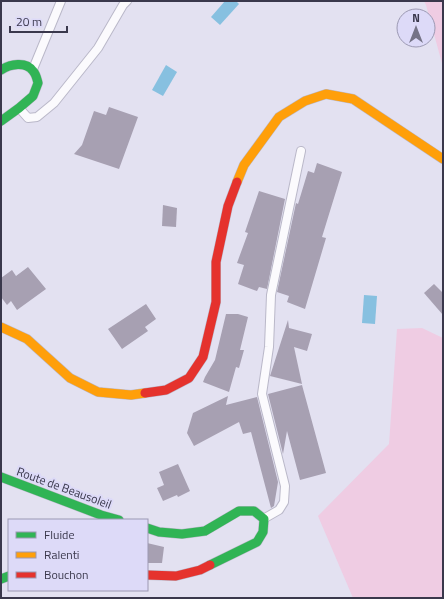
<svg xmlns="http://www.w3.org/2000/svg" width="444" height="599" font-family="'Titillium Web',sans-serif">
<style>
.green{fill:#efcce3}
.water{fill:#87c0e0}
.building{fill:#a7a0b2}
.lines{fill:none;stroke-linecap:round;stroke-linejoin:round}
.lane-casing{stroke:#bab8c9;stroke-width:10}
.fast-casing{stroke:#bab8c9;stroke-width:10}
.slow-casing{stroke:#bab8c9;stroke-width:10}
.jam-casing{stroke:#bab8c9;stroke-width:10}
.lane{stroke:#fbfafd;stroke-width:8}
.fast{stroke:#30b455;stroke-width:9}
.slow{stroke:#ff9f0a;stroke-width:9}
.jam{stroke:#e5322d;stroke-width:9}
.labels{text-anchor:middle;stroke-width:4;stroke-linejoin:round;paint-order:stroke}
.street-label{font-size:12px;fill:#3a384c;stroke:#dddaf8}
</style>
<rect width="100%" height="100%" fill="#e3e1f1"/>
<g class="green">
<path d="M 424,1 L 443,1 L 443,67 L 426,5 Z"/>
<path d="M 422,328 L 443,338 L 443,598 L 353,598 L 318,516 L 389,444 L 397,329 Z"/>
</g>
<g class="water">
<path d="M 225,1 L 236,1 L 239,4 L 220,25 L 211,17 Z"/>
<path d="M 166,65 L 177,72 L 163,96 L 152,90 Z"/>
<path d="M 364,295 L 377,296 L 375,324 L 362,323 Z"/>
</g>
<g class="building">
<path d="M 109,107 L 138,117 L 119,169 L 74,154 L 82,145 L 94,111 L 106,115 Z"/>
<path d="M 317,163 L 342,172 L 322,237 L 326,238 L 305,309 L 287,302 L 289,296 L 277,292 L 296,203 L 298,204 L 308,171 L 314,173 Z"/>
<path d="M 259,191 L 285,199 L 267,289 L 259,287 L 257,291 L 238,284 L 244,265 L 237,263 L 248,233 L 245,232 Z"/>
<path d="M 163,205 L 177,208 L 176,227 L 162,226 Z"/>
<path d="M 28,267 L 46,289 L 17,310 L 11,301 L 7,305 L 1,297 L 1,278 L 12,270 L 16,276 Z"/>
<path d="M 434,284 L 443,293 L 443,315 L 424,293 Z"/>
<path d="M 146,304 L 156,319 L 145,327 L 148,331 L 122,349 L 108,329 Z"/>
<path d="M 226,314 L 238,314 L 248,317 L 240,350 L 244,350 L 239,368 L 236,367 L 229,392 L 203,382 L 205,377 L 215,360 Z"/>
<path d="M 288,320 L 289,328 L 312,334 L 307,351 L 294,347 L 302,384 L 270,376 Z"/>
<path d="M 302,385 L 326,473 L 300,480 L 287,431 L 283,454 L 268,394 Z"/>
<path d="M 228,396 L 226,405 L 257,397 L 278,482 L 274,506 L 271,508 L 251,432 L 243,434 L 239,422 L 194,446 L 187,433 L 193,413 Z"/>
<path d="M 178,464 L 190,491 L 178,497 L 177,495 L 163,501 L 157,488 L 164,485 L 159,472 Z"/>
<path d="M 147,543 L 164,547 L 162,563 L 147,563 Z"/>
</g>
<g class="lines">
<g class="lane-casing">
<g id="lane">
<path d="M 33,69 L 61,1"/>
<path d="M 20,109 L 28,118 L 37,117 L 54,103 L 98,48 L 123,5 L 127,1"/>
<path d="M 265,518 L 279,510 L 284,502 L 285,486 L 262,394 L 269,347 L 271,295 L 301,151"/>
</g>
</g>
<g class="fast-casing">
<g id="fast">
<path d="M 1,70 C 10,64 26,61 33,71 C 36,74 37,79 38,83 L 33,96 L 19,108 L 1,121"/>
<path d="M 1,477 L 101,515 L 119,520"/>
<path d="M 147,528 L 159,532 L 182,534 L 205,531 L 239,511 L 254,511 L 264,519 L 263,532 L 257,542 L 210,565"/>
<path d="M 1,579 L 9,576"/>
</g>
</g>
<g class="slow-casing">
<g id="slow">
<path d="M 237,182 L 244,165 L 279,117 L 305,101 L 326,94 L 353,99 L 443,159"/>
<path d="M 1,327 L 27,339 L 70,378 L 98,392 L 131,395 L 145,393"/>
</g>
</g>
<g class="jam-casing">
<g id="jam">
<path d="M 145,393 L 166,390 L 189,378 L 203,357 L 216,302 L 216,262 L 228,206 L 237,182"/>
<path d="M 147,575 L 176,576 L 200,570 L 210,565"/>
</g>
</g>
<use href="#lane" class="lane"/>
<use href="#fast" class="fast"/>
<use href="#slow" class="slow"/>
<use href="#jam" class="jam"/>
</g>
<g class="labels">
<g class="street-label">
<text transform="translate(64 488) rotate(20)" y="4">Route de Beausoleil</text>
</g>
</g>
<rect width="444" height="599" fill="none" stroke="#3a384c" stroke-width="4"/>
<rect x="8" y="519" width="140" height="72" fill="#dddaf8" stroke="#9c99b3"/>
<rect x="16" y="532" width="20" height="6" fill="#30b455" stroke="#9c99b3"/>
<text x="44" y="539" font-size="12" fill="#3a384c">Fluide</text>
<rect x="16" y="552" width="20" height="6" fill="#ff9f0a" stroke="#9c99b3"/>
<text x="44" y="559" font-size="12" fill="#3a384c">Ralenti</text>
<rect x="16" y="572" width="20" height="6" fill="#e5322d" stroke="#9c99b3"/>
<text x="44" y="579" font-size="12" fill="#3a384c">Bouchon</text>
<g transform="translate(416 28)"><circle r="19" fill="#dddaf8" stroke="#9c99b3"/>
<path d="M0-3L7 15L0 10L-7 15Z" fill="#757386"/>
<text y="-6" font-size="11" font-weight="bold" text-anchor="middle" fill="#3a384c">N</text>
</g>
<path d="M10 26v6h57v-6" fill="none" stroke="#3a384c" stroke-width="2"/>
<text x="16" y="26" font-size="12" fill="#3a384c" stroke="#dddaf8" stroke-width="3" paint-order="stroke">20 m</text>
</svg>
